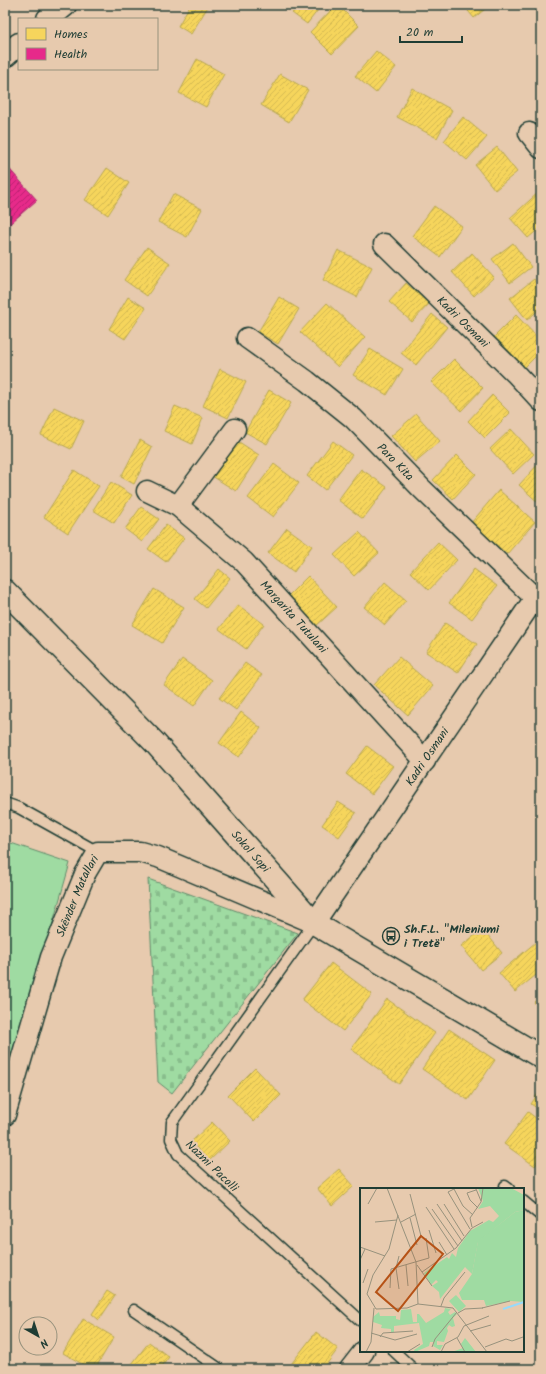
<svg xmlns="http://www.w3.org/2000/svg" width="546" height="1374" font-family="Kalam,sans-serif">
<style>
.green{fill:#9fdba2;stroke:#5f8c6b}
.cemetery{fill:url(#cemetery-stones);stroke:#5f8c6b}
.homes{fill:url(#homes-hatch);stroke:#b6a750}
.health{fill:url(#health-hatch);stroke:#ab2f70}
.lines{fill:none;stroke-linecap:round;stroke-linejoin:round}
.service-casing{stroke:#1f3d34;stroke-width:13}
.minor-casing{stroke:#1f3d34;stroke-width:23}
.tertiary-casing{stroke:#1f3d34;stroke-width:25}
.service{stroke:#e7caae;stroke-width:10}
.minor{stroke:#e7caae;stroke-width:20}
.tertiary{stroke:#e7caae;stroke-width:22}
.labels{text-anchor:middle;stroke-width:4;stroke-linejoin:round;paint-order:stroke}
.street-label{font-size:12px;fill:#1f3d34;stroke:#e7caae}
.poi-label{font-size:12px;font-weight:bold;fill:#1f3d34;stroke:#e7caae;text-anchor:start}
.inset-river{fill:none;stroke:#98dafa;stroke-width:2}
.inset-road{fill:none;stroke:#97927d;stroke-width:1}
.view{fill:#b65216;fill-opacity:0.15;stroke:#b65216;stroke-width:2}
.inset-edge{fill:none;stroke:#1f3d34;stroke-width:2}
</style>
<defs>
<pattern id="cemetery-stones" width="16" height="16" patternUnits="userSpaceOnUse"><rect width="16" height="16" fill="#9fdba2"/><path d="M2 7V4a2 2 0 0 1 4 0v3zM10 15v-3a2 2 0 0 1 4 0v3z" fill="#88bd8c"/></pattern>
<pattern id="homes-hatch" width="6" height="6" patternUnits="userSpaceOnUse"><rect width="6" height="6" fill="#f6d55c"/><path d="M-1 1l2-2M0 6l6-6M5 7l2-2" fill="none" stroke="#d2b851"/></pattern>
<pattern id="health-hatch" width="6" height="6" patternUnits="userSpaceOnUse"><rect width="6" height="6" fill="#e7298a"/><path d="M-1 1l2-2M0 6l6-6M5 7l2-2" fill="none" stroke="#bb2472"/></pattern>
</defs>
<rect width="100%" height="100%" fill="#e7caae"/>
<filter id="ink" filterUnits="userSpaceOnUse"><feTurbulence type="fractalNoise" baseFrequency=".025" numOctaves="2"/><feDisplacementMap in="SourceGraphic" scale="8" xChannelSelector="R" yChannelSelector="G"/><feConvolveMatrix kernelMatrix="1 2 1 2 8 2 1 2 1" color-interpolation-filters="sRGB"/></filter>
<g filter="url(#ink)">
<path class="green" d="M 5,841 L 70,863 L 5,1091 Z"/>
<path class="cemetery" d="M 148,879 L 298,933 L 172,1093 L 158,1082 Z"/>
<g class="homes">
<path d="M 190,5 L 209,5 L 191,34 L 178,26 Z"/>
<path d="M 298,5 L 322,5 L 307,24 L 292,13 Z"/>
<path d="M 336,5 L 338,5 L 359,26 L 332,54 L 310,32 Z"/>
<path d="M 463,5 L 490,5 L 474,18 Z"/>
<path d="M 376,51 L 396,67 L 376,93 L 355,76 Z"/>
<path d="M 197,59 L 224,74 L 206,107 L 179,93 Z"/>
<path d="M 280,74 L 308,90 L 289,122 L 261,105 Z"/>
<path d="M 412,88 L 452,110 L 437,138 L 397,117 Z"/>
<path d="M 463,117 L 487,137 L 467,160 L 444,141 Z"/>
<path d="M 497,147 L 517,172 L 495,190 L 475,165 Z"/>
<path d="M 107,168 L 129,183 L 108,215 L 85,200 Z"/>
<path d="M 540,191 L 541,227 L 528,238 L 510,218 Z"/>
<path d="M 173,194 L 202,209 L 187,237 L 158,222 Z"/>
<path d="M 434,206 L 462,226 L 440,257 L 412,236 Z"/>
<path d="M 513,243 L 531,267 L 510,283 L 492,259 Z"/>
<path d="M 147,247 L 170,263 L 147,296 L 124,280 Z"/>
<path d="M 338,250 L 372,267 L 357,297 L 323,280 Z"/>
<path d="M 472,253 L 494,277 L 474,296 L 452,272 Z"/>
<path d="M 534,279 L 541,288 L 541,308 L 527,320 L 510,298 Z"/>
<path d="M 406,283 L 429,304 L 412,322 L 389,302 Z"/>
<path d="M 128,297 L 146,308 L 125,339 L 109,329 Z"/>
<path d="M 279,297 L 299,309 L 278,344 L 258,332 Z"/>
<path d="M 327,303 L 365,337 L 338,367 L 300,332 Z"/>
<path d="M 432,314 L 447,327 L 416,365 L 401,353 Z"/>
<path d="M 516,315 L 541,341 L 541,351 L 523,369 L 493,338 Z"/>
<path d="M 370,349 L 403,369 L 387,395 L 353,375 Z"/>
<path d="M 454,359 L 483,388 L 461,411 L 431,382 Z"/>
<path d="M 220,369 L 246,382 L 228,418 L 203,406 Z"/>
<path d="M 269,390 L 291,403 L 267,444 L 245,432 Z"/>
<path d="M 492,395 L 510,413 L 485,438 L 468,421 Z"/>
<path d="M 175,406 L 203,418 L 192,444 L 164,431 Z"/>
<path d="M 54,407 L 84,421 L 71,449 L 41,435 Z"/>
<path d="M 416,414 L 440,441 L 415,462 L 391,436 Z"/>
<path d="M 511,429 L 534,454 L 513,474 L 490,449 Z"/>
<path d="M 140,440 L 152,447 L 134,484 L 121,477 Z"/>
<path d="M 236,440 L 259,455 L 236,491 L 212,476 Z"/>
<path d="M 333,441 L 352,455 L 325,490 L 307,476 Z"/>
<path d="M 457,455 L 476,474 L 453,499 L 433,480 Z"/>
<path d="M 541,461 L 541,505 L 519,485 Z"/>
<path d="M 274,464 L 299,483 L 273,517 L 248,498 Z"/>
<path d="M 361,469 L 387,487 L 363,519 L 338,500 Z"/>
<path d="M 74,470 L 99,486 L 68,533 L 44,517 Z"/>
<path d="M 111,482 L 132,495 L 114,523 L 93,510 Z"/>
<path d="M 499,490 L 535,522 L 507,554 L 471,523 Z"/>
<path d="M 141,507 L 159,519 L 142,542 L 125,529 Z"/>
<path d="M 166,525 L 184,538 L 166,562 L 148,549 Z"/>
<path d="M 287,528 L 312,546 L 294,572 L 268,553 Z"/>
<path d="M 359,532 L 379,553 L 354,576 L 334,555 Z"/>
<path d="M 438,542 L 457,560 L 429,590 L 410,572 Z"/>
<path d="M 219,569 L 230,578 L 206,608 L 195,599 Z"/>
<path d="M 474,569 L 497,586 L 472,619 L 449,603 Z"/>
<path d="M 308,576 L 337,607 L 315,627 L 287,597 Z"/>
<path d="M 385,582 L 406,600 L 385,625 L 364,607 Z"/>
<path d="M 154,589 L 184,607 L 162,643 L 132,625 Z"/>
<path d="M 238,605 L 264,624 L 246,649 L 219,629 Z"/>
<path d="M 445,623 L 477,644 L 458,673 L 426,652 Z"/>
<path d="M 399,657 L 433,686 L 408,715 L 374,685 Z"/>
<path d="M 182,659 L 212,680 L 194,706 L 164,685 Z"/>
<path d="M 245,663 L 262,675 L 236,710 L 219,698 Z"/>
<path d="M 241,712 L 261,728 L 239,757 L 219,743 Z"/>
<path d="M 367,746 L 393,766 L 372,794 L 346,774 Z"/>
<path d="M 338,802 L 356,813 L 339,837 L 322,825 Z"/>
<path d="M 483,929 L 502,953 L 481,970 L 461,946 Z"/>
<path d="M 536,942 L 541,948 L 541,971 L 515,992 L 499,973 Z"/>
<path d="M 331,963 L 372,994 L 343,1031 L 302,1000 Z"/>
<path d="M 541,996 L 541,1011 L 534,1002 Z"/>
<path d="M 387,999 L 435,1033 L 399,1084 L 351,1049 Z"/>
<path d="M 449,1029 L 495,1060 L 468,1100 L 422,1069 Z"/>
<path d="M 255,1068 L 281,1095 L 254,1122 L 228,1095 Z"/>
<path d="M 541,1089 L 541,1111 L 531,1104 Z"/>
<path d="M 528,1112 L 541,1122 L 541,1158 L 535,1166 L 504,1144 Z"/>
<path d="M 212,1122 L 230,1141 L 209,1161 L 191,1142 Z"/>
<path d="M 339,1169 L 354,1186 L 332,1206 L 317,1188 Z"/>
<path d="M 107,1291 L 115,1296 L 99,1320 L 92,1314 Z"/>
<path d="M 83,1319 L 114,1337 L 95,1369 L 91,1369 L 63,1353 Z"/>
<path d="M 316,1332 L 338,1349 L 323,1369 L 290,1369 L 288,1368 Z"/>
<path d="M 149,1342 L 169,1357 L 160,1369 L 128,1369 Z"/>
</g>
<path class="health" d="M 5,164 L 37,200 L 5,228 Z"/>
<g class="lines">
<g class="service-casing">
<g id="service">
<path d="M 5,803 L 19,808 L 98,852"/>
<path d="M 314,923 L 172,1122 L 171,1139 L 178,1154 L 361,1321"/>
<path d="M 505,1186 L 509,1189"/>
<path d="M 523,1201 L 541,1216"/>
<path d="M 134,1310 L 220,1369"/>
<path d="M 394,1351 L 413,1369"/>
</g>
</g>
<g class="minor-casing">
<g id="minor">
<path d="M 529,133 L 541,148"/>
<path id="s1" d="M 384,244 L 515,373 L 541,401"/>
<path id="s2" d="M 247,338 L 307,381 L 353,418 L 421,488 L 535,598"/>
<path id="s3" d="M 147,491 L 178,506 L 244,562 L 425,761"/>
<path d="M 178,506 L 235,429"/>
<path id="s4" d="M 5,1115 L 51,957 L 85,874 L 98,852 L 140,852 L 158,857 L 314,923 L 535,598 L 541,592"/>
<path d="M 350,1369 L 364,1351"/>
</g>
</g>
<g class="tertiary-casing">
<g id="tertiary">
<path d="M 48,19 L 65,5"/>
<path d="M 5,56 L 19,44"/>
<path id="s5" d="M 5,591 L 155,743 L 314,923 L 541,1057"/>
</g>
</g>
<use href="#service" class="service"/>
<use href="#minor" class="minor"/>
<use href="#tertiary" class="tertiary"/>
</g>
</g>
<defs>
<g id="bus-ring" transform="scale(0.9)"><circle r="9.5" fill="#e7caae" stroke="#1f3d34" stroke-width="1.5"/><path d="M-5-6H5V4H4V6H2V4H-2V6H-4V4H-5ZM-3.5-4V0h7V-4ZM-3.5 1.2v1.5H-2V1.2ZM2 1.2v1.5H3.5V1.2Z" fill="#1f3d34"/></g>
</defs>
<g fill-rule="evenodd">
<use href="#bus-ring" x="391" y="936"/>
</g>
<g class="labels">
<g class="street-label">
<text dy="4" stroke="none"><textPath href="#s1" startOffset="111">Kadri Osmani</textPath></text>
<text dy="4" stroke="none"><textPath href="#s2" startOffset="194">Paro Kita</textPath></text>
<text dy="4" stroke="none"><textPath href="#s3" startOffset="195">Margarita Tutulani</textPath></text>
<text dy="4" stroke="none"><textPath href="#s4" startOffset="711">Kadri Osmani</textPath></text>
<text dy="4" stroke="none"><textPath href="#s5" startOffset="358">Sokol Sopi</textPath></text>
<text dy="4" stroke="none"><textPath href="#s4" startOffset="231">Skënder Matallari</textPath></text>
<text transform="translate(212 1166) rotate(44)" y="4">Nazmi Pacolli</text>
</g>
<g class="poi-label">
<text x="404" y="933">Sh.F.L. "Mileniumi<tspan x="404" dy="14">i Tretë"</tspan></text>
</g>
</g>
<g transform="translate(360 1188)">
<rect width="164" height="164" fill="#e7caae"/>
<path d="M 118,0 L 151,0 L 164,7 L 164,22 L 155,24 L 118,54 L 112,86 L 105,79 L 80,111 L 79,104 L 72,98 L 78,94 L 76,92 L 71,97 L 64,85 L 87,69 L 89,71 L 92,65 L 96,69 L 98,60 L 110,43 L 129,32 L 133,34 L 139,28 L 130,18 L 118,21 L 123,13 ZM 96,107 L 106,118 L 99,124 L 89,113 ZM 85,120 L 91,121 L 88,124 L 90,127 L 95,124 L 97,126 L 93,130 L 95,138 L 92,139 L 89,137 L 87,140 L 88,143 L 84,154 L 77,153 L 77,157 L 83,157 L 80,162 L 73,158 L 74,154 L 70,154 L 69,158 L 55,164 L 54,162 L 63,156 L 59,135 L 34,138 L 34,144 L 31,145 L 31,141 L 21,140 L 22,137 L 13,134 L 13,129 L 19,124 L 20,128 L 36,128 L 36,131 L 40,132 L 41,122 L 51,121 L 53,134 L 57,134 L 57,126 L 59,126 L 66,135 L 84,124 ZM 105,150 L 116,164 L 92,164 L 103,160 L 101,156 Z" fill="#9fdba2"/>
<path d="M 164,22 L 164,114 L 151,113 L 126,118 L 124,112 L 102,112 L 99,105 L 112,86 L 118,53 L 155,24 Z" fill="#9fdba2"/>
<path class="inset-river" d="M 143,121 L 164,114"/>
<path class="inset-road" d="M 27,0 L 56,74 L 58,116M 94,1 L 88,4 L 110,41M 94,1 L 103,18 L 113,27M 116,1 L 121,13M 116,2 L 107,5 L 110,12 L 118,20M 50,6 L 61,48M 8,16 L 17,0M 77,16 L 102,53M 84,16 L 104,48M 66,19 L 94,61M 72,21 L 98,58M 38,27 L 29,61 L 13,87 L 7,106 L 16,121 L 47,120 L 58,116M 50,30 L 57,57M 15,34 L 37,32M 41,34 L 56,26M 112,39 L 110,30 L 121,14 L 123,0M 69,42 L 76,65M 79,54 L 87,67M 0,59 L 25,68M 0,72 L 5,61M 46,77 L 48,98M 57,77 L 72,98M 62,84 L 96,60 L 112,40 L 123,34M 3,95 L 8,81M 30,100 L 31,81 L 69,70 L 66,50M 39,101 L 36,80 L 39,68M 58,116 L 93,120 L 127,164M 81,118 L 84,110 L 105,84M 122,120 L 150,113M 98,125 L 105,121 L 123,120M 110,143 L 131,137M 11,145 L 35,152 L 57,146M 20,149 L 23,145 L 53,143M 97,150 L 105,164M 72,159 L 75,151 L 97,124M 125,159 L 146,151 L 152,153 L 163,149M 6,164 L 11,154 L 14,120M 47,164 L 60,156M 81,164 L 85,156 L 98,149 L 104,138 L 129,128"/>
<path class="view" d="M 61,48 L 83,66 L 38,123 L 16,104 Z"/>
<rect width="164" height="164" class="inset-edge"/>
</g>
<rect width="546" height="1374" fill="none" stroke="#e7caae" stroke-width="20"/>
<rect x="10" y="10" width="526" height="1354" fill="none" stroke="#1f3d34" stroke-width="1.5" filter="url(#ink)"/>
<rect x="18" y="18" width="140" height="52" fill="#e7caae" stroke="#97927d"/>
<rect x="26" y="28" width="20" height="12" fill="#f6d55c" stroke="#97927d"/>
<text x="54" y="38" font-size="12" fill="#1f3d34">Homes</text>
<rect x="26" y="48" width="20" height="12" fill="#e7298a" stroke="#97927d"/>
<text x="54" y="58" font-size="12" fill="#1f3d34">Health</text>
<g transform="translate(38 1336) rotate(141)"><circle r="19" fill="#e7caae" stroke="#97927d"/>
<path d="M0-3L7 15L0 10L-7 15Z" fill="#1f3d34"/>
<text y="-6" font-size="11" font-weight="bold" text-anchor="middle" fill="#1f3d34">N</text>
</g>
<path d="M400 36v6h62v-6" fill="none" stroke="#1f3d34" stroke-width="2"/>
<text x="406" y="36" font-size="12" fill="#1f3d34" stroke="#e7caae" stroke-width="3" paint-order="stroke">20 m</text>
</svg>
